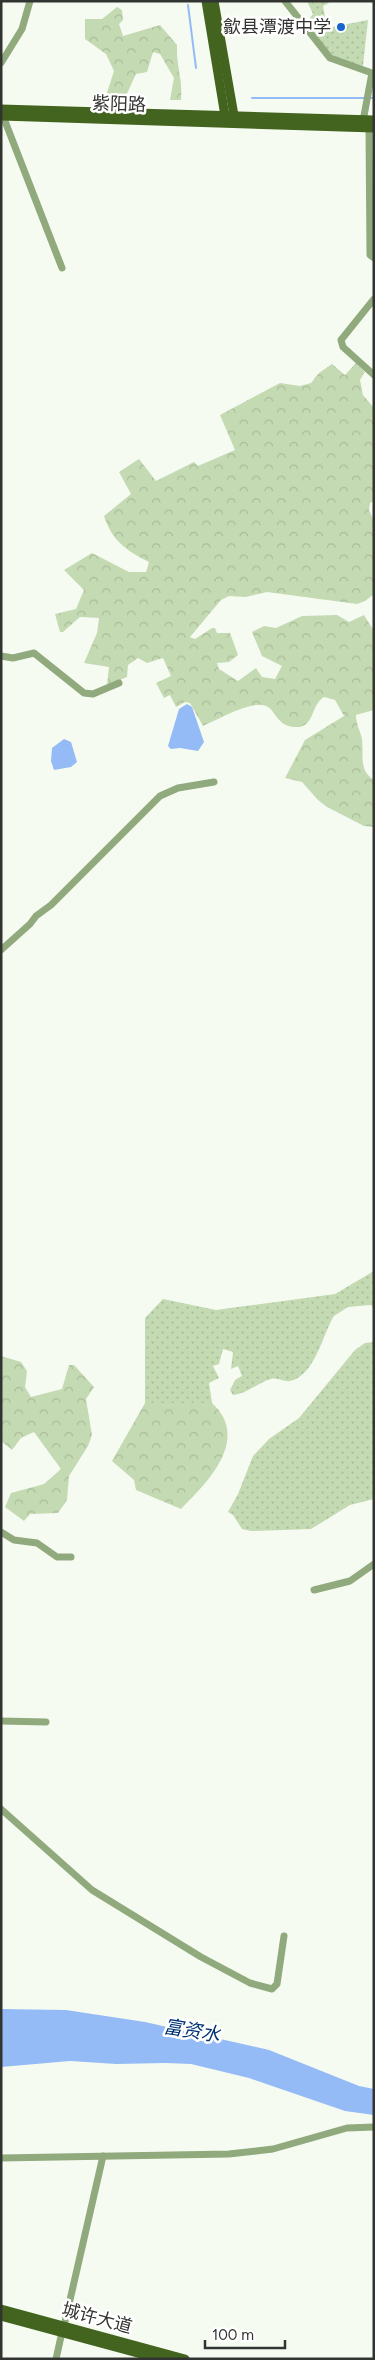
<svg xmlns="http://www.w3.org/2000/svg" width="375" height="2360" font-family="Figtree,'Noto Sans SC',sans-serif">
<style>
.grass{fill:url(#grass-dots)}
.forest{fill:url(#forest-crowns)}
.water{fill:#94bbf6}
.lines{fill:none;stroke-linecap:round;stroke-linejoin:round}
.stream{stroke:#94bbf6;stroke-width:2}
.minor{stroke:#91aa7d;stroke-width:7}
.major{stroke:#43641f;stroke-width:9}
.poi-dot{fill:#1766d0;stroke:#fff;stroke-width:2}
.labels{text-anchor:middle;stroke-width:5;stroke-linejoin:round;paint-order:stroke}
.poi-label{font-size:18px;fill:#323431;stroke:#fff;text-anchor:end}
.street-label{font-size:18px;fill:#323431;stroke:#fff}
.water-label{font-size:19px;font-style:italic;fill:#003274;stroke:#fff}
</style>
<defs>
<pattern id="grass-dots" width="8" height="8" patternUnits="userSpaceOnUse" patternTransform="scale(1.25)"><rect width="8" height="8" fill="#c4dab3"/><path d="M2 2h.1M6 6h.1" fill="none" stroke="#a9bc9a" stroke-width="1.8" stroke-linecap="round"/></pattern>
<pattern id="forest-crowns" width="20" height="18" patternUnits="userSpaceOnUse" patternTransform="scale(1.25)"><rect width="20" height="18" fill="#c4dab3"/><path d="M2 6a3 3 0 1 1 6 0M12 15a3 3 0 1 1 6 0" fill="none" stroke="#a9bc9a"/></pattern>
</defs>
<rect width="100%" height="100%" fill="#f6fbf2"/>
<g class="grass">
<path d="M 307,1 L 328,1 L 329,3 L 323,6 L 327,28 L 368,20 L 363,66 C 326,57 327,53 306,23 L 313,14 Z"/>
<path d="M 374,1271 L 374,1309 L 371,1305 L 348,1307 L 334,1316 C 323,1333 315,1376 290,1381 C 283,1382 277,1377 271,1379 C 257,1383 247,1394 233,1395 L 230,1390 L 235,1380 L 242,1376 L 238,1366 L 231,1369 L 233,1352 L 223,1349 L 219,1364 L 213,1366 L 219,1378 L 209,1383 L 212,1403 L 145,1403 L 145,1318 L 163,1299 L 216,1310 L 335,1294 Z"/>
<path d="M 374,1342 L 374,1499 L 350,1505 L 311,1529 L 251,1531 L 242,1529 L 233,1515 L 228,1512 L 238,1494 L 253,1456 L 269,1439 L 299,1418 L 355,1350 L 365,1343 Z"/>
</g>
<g class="forest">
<path d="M 117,7 L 122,10 L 123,20 L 119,24 L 123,36 L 160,25 L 177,45 C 176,66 183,79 181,100 L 170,100 L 174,78 L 160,54 L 153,52 L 147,72 L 136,74 L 124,100 L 105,99 L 114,71 L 106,54 L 85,39 L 85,19 L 102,19 Z"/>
<path d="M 356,363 L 365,372 L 360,380 L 363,395 L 374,408 L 374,501 L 370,503 L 369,510 L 374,521 L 374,594 L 365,601 L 357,604 L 267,592 L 246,597 L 229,596 L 221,600 L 190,637 L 195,639 L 212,628 L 215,628 L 217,633 L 230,633 L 238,655 L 229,662 L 217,663 L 219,669 L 238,681 L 256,668 L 262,677 L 275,679 L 282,666 L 262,656 L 252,632 L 264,626 L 276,628 L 302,616 L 337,615 L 349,622 L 364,615 L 374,631 L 374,710 L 356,715 C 356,724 360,730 362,739 C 364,755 358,770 374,780 L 374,827 L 364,826 L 327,807 L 318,800 L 302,782 L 285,778 L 305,740 L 344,716 L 335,700 L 324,697 C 311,705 315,723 300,727 C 274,729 277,706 262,705 C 247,703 217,720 203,726 L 190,703 L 185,702 L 176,707 L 170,695 L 164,698 L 156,683 L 171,676 L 163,658 L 147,663 L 138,658 L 128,665 L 127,677 L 107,685 L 109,667 L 84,663 L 97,633 L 99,618 L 80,617 L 63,632 L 60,632 L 55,614 L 76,609 L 84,590 L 64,570 L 92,553 L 129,572 L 146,572 L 149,562 C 127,551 112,541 104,516 L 131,494 L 119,472 L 139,459 L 156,481 L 194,462 L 198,466 L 235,450 L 220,415 L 280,383 L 300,386 L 311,383 L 319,373 L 332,364 L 345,375 Z"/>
<path d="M 1,1356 L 21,1362 L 27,1371 L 25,1387 L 31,1397 L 62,1389 L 69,1365 L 74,1365 L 94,1387 L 86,1399 L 92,1435 L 88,1446 L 69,1476 L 67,1500 L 58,1513 L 30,1514 L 24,1521 L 5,1507 L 11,1493 L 44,1484 L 61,1469 L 34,1432 L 21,1438 L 12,1450 L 1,1441 Z"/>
<path d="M 145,1403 L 212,1403 C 251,1439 208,1482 181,1509 L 136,1490 L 134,1480 L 112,1461 Z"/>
</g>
<g class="water">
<path d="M 187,704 L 192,707 L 204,742 L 198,751 L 180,748 L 171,749 L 168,746 L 179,709 Z"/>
<path d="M 64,739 L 71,742 L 77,762 L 71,767 L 54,770 L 51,761 L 52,748 Z"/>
<path d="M 1,2009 L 66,2010 L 145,2022 L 269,2050 L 359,2086 L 374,2089 L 374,2115 L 345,2111 L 249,2078 L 191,2064 L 166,2063 L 116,2064 L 70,2061 L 1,2067 Z"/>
</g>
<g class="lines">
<g class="stream">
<path d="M 188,5 L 196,68"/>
<path d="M 252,98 L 374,98"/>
</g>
<g class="minor">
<path d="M 285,1 L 330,58 L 372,73 L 363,121"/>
<path d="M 1,63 L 22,29 L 30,1"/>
<path d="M 3,116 L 62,268"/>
<path d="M 369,128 L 370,255 L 374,258"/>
<path d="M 374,299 L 341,340 L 343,347 L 374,375"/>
<path d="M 1,656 L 13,658 L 34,653 L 84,693 L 93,694 L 119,683"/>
<path d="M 1,950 L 30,924 L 36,916 L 51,905 L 160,796 L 178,788 L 214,782"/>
<path d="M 1,1532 L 14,1540 L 37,1543 L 57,1557 L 71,1557"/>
<path d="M 314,1590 L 350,1581 L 374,1564"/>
<path d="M 1,1721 L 46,1722"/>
<path d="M 1,1809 L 92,1890 L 201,1957 L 250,1983 L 272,1989 L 277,1984 L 284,1936"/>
<path d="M 1,2158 L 229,2154 L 273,2149 L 347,2128 L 374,2127"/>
<path d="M 64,2326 L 103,2156"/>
<path d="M 56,2359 L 62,2332"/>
</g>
<g class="major">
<path d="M 206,1 L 226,122"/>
<path d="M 214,1 L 235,121"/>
<path d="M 1,109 L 374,120"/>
<path d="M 1,116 L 374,128"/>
<path d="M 1,2309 L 185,2359"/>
<path d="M 1,2316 L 160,2359"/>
</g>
</g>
<circle class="poi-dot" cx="341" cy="27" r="5"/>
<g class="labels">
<g class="poi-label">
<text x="331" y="33">歙县潭渡中学</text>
</g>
<g class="street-label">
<text transform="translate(119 104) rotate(2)" y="6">紫阳路</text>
<text transform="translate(97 2318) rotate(15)" y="6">城许大道</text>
</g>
<g class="water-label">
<text transform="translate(192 2030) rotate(9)" y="7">富资水</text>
</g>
</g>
<rect width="375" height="2360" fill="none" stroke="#323431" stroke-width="5"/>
<path d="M205 2340v8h80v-8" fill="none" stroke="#323431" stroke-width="2.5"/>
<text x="212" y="2340" font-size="15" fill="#323431" stroke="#ffffff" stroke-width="4" paint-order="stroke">100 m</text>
</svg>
